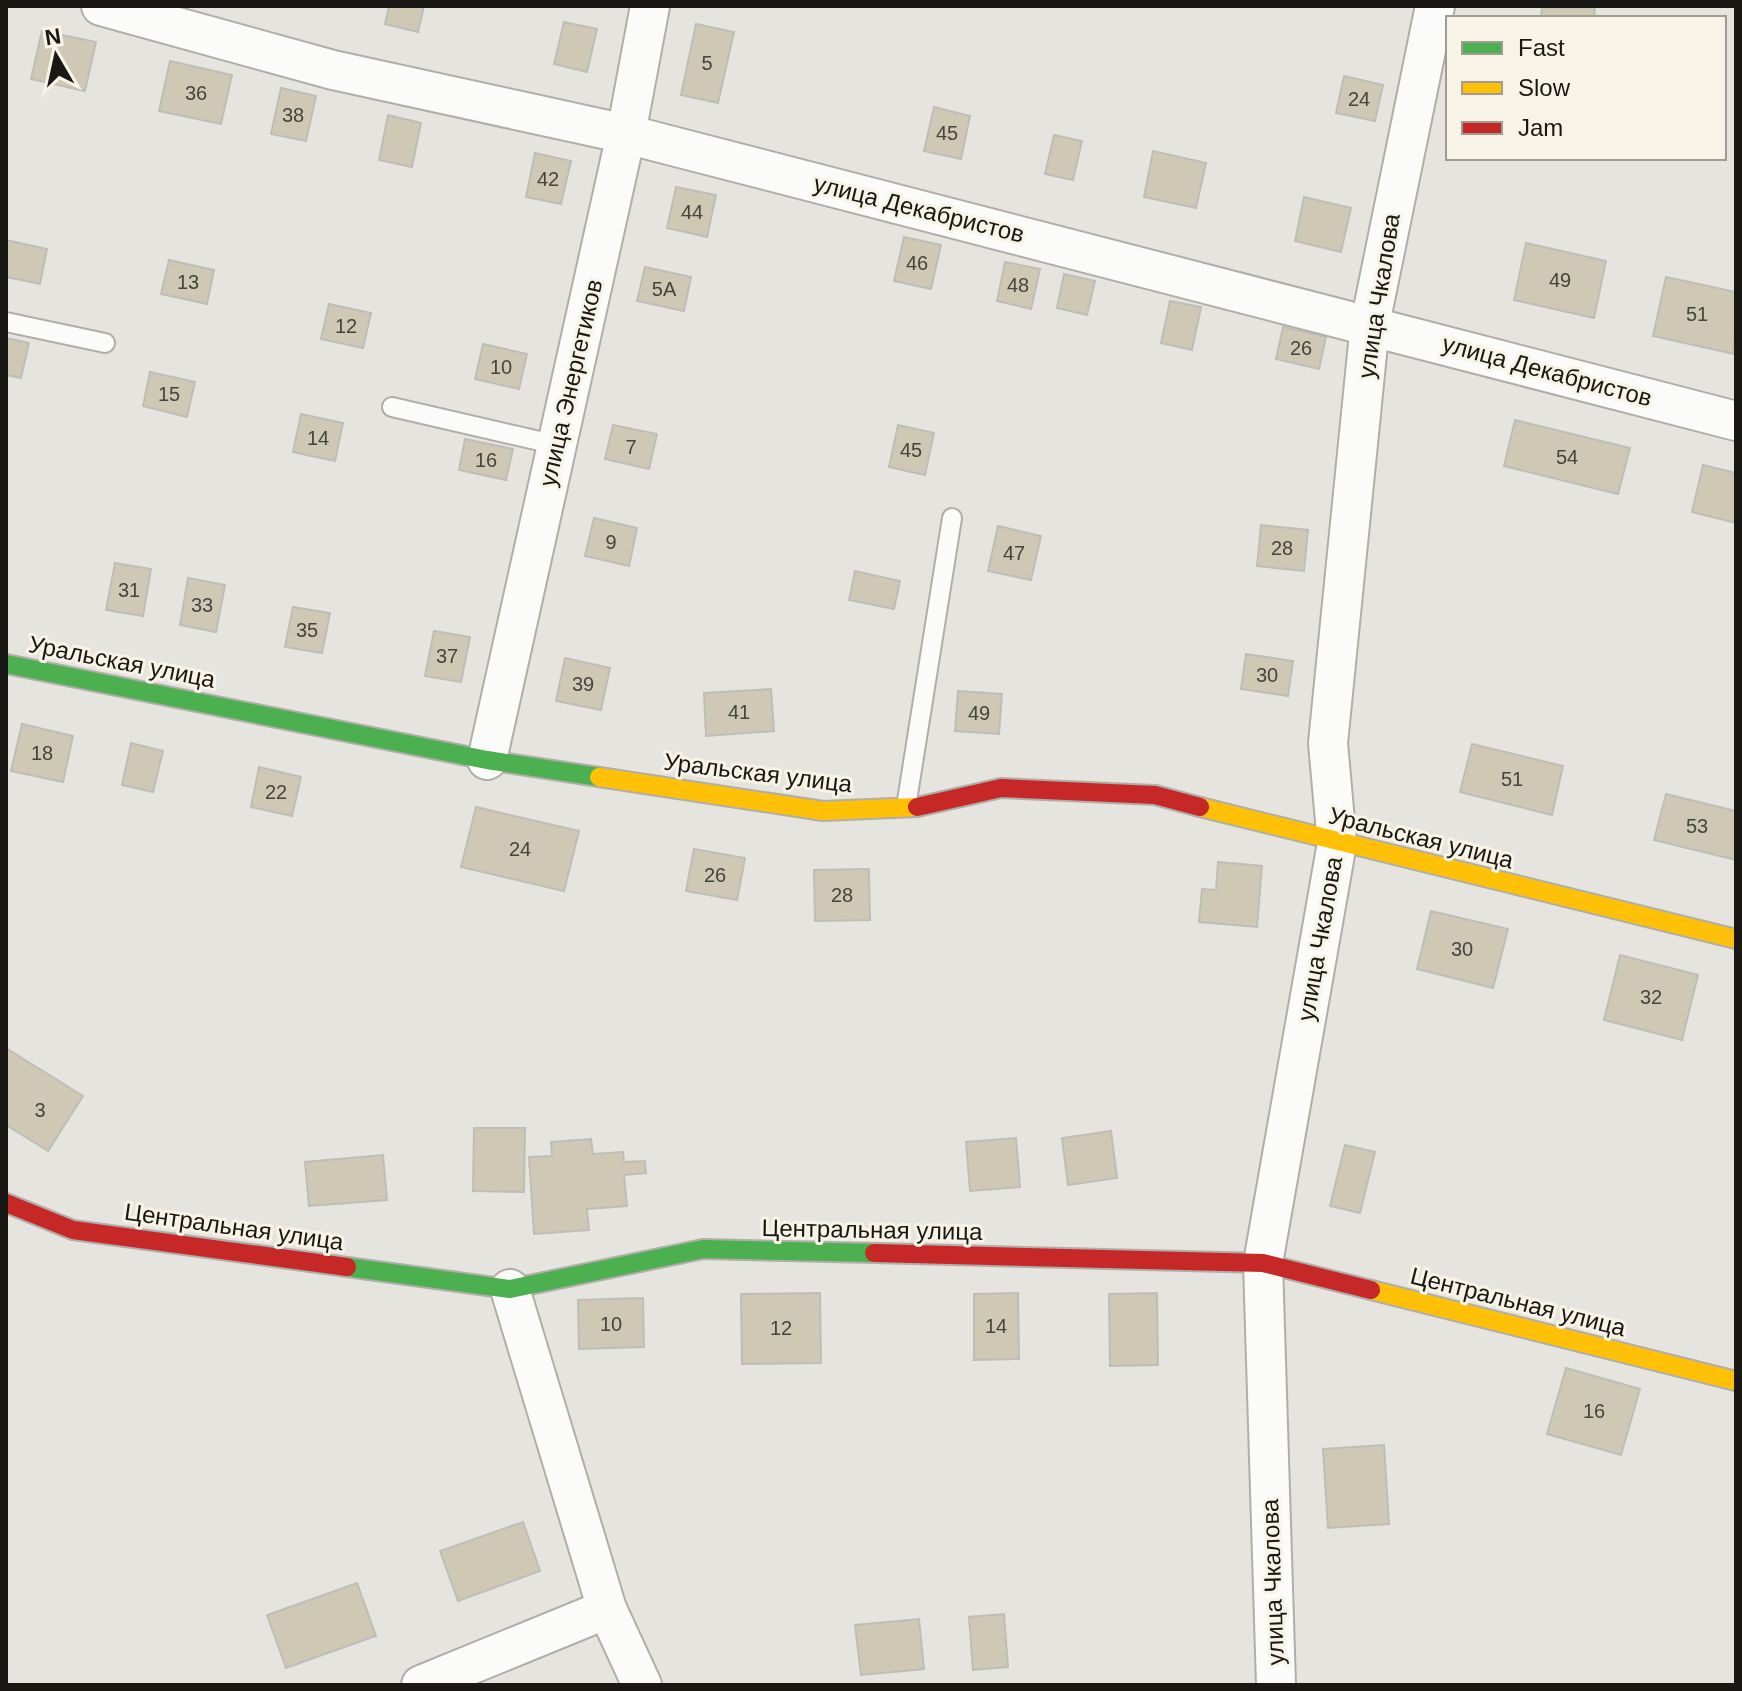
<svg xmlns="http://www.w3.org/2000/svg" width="1742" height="1691" font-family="Arial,sans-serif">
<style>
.building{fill:#cec8b4;stroke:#bfbdb8;stroke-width:2}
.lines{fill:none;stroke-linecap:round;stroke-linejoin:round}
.lane-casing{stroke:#b0aea9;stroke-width:22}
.street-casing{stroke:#b0aea9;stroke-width:42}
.fast-casing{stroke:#b0aea9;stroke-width:22}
.slow-casing{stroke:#b0aea9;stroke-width:22}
.jam-casing{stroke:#b0aea9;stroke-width:22}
.lane{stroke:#fbfbfa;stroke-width:18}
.street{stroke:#fbfbfa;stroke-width:38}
.fast{stroke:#4caf50;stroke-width:18}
.slow{stroke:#ffc107;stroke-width:18}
.jam{stroke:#c62828;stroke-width:18}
.labels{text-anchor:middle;stroke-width:6;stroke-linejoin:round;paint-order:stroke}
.number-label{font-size:20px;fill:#46443c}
.street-label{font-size:24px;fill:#191814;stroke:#f7f4e7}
</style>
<rect width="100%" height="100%" fill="#e6e4de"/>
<g class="building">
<path d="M 389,6 L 424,6 L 418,32 L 385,24 Z"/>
<path d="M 1542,6 L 1595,7 L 1594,18 L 1541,18 Z"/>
<path d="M 564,22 L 597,29 L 587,72 L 554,64 Z"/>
<path d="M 696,24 L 734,32 L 718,103 L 681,95 Z"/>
<path d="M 42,31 L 96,42 L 85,91 L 31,79 Z"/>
<path d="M 170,61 L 232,75 L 221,124 L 159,111 Z"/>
<path d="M 1344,76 L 1383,85 L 1375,121 L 1336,113 Z"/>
<path d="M 281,88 L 316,96 L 306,141 L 271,134 Z"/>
<path d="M 934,107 L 970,116 L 961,159 L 924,151 Z"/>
<path d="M 388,115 L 421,123 L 412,167 L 379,160 Z"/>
<path d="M 1054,135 L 1082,141 L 1073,180 L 1045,174 Z"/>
<path d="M 1153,151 L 1206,163 L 1196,208 L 1144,197 Z"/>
<path d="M 535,153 L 571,161 L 561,204 L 526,197 Z"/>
<path d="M 676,187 L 716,195 L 707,237 L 667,228 Z"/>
<path d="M 1304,197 L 1351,208 L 1341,252 L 1295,241 Z"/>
<path d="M 904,237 L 941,245 L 931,289 L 894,281 Z"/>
<path d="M 6,240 L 47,249 L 40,284 L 6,277 Z"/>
<path d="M 1526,243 L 1606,261 L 1594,318 L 1514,300 Z"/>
<path d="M 169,260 L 214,270 L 207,304 L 161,294 Z"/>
<path d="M 1005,262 L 1040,269 L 1031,309 L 997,301 Z"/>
<path d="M 645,267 L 691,277 L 684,311 L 637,301 Z"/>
<path d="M 1064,274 L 1095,281 L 1087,315 L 1057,308 Z"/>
<path d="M 1666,277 L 1736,292 L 1734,354 L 1653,336 Z"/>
<path d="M 1170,301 L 1201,307 L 1192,350 L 1161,343 Z"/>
<path d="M 329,304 L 371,313 L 363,348 L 321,339 Z"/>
<path d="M 1283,327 L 1326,337 L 1319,369 L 1276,359 Z"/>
<path d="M 6,338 L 29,343 L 21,378 L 6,375 Z"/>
<path d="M 483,344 L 527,354 L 519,389 L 475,379 Z"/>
<path d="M 150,372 L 195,382 L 187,417 L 143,406 Z"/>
<path d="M 301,414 L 343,423 L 335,461 L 293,452 Z"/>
<path d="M 1515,420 L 1630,448 L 1618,494 L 1504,466 Z"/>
<path d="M 613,425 L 657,434 L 649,469 L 605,459 Z"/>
<path d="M 898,425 L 934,433 L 925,475 L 889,467 Z"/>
<path d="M 465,439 L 513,449 L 506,480 L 459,470 Z"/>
<path d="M 1703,465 L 1736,473 L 1736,523 L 1692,512 Z"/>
<path d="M 594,518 L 637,528 L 629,566 L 585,556 Z"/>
<path d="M 1261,525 L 1308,530 L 1304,571 L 1257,566 Z"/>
<path d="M 998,526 L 1041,536 L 1031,580 L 988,571 Z"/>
<path d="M 115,563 L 151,569 L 143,616 L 106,610 Z"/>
<path d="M 855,571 L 900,581 L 894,609 L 849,600 Z"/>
<path d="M 188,578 L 225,585 L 216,632 L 180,625 Z"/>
<path d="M 293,607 L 330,613 L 322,653 L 285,647 Z"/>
<path d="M 434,631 L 470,637 L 461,682 L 425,676 Z"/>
<path d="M 1246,654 L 1293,661 L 1288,696 L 1241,689 Z"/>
<path d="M 565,658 L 610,668 L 601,710 L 556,701 Z"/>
<path d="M 771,689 L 774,731 L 706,736 L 704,693 Z"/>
<path d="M 958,691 L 1002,694 L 999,734 L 955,731 Z"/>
<path d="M 22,724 L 73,736 L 63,782 L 11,771 Z"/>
<path d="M 131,743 L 163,751 L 153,792 L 122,785 Z"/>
<path d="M 1472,744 L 1563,766 L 1552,815 L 1460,792 Z"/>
<path d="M 259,767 L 301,777 L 292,816 L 251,807 Z"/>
<path d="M 1666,794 L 1736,811 L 1736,860 L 1654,840 Z"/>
<path d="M 476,807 L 579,831 L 564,891 L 461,867 Z"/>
<path d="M 694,849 L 745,858 L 737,900 L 686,891 Z"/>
<path d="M 1218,862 L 1262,866 L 1257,927 L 1199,922 L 1202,889 L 1216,890 Z"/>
<path d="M 869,869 L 870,920 L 815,921 L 814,870 Z"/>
<path d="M 1431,911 L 1508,929 L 1493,988 L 1417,969 Z"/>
<path d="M 1620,955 L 1698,975 L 1682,1040 L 1604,1020 Z"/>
<path d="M 6,1048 L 83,1096 L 48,1151 L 6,1125 Z"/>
<path d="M 474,1128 L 525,1128 L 524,1192 L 473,1191 Z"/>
<path d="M 1111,1131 L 1117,1178 L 1068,1185 L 1062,1138 Z"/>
<path d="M 1016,1138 L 1020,1187 L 970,1191 L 966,1142 Z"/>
<path d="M 591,1139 L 593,1154 L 623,1152 L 624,1162 L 645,1161 L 646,1173 L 624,1175 L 627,1206 L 587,1209 L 589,1230 L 534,1234 L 529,1157 L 552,1156 L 551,1142 Z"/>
<path d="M 1345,1145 L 1375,1152 L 1360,1213 L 1330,1206 Z"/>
<path d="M 383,1155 L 387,1200 L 309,1206 L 305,1162 Z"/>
<path d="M 820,1293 L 821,1363 L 742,1364 L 741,1294 Z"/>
<path d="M 1018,1293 L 1019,1359 L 974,1360 L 974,1294 Z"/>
<path d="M 1157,1293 L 1158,1365 L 1110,1366 L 1109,1294 Z"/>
<path d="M 643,1298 L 644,1347 L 579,1349 L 578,1300 Z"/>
<path d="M 1566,1368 L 1640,1389 L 1621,1455 L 1547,1434 Z"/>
<path d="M 1384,1445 L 1389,1524 L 1328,1528 L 1323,1449 Z"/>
<path d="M 523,1522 L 540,1571 L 458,1601 L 440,1551 Z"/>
<path d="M 357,1583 L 376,1636 L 286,1668 L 267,1615 Z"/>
<path d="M 1004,1614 L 1008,1667 L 973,1670 L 969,1617 Z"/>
<path d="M 919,1619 L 924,1669 L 861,1675 L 855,1625 Z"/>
</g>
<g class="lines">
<g class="lane-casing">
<g id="lane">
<path d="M 6,322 L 105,343"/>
<path d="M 392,407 L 557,445"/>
<path d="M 906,807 L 952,518"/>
</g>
</g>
<g class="street-casing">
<g id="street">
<path d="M 101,6 L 333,70 L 626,134 L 1736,421"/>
<path d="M 487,760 L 626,134 L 650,6"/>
<path d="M 510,1289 L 607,1609 L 642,1685"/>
<path d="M 421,1685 L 607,1609"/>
<path d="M 1276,1685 L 1263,1263 L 1337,843 L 1328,743 L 1370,324 L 1435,6"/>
</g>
</g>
<g class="fast-casing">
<g id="fast">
<path d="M 6,664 L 487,760 L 599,777"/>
<path d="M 347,1267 L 510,1289 L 703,1249 L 874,1253"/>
</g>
</g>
<g class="slow-casing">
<g id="slow">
<path d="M 599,777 L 823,811 L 917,807"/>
<path d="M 1200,807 L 1736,939"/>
<path d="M 1371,1290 L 1736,1381"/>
</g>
</g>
<g class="jam-casing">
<g id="jam">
<path d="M 917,807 L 1001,788 L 1155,795 L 1200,807"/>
<path d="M 6,1203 L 73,1230 L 347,1267"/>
<path d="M 874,1253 L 1263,1263 L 1371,1290"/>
</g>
</g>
<use href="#lane" class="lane"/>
<use href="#street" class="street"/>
<use href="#fast" class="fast"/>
<use href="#slow" class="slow"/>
<use href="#jam" class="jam"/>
</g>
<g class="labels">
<g class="number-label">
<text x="707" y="70">5</text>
<text x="196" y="100">36</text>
<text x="1359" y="106">24</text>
<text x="293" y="122">38</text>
<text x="947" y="140">45</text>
<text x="548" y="186">42</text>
<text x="692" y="219">44</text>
<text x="917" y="270">46</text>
<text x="1560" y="287">49</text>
<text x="188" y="289">13</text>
<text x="1018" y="292">48</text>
<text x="664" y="296">5А</text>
<text x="1697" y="321">51</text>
<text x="346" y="333">12</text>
<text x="1301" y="355">26</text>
<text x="501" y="374">10</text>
<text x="169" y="401">15</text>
<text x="318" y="445">14</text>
<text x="631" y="454">7</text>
<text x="911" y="457">45</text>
<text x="1567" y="464">54</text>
<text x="486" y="467">16</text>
<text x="611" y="549">9</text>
<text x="1282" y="555">28</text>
<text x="1014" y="560">47</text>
<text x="129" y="597">31</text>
<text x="202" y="612">33</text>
<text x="307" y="637">35</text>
<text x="447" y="663">37</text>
<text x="1267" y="682">30</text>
<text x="583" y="691">39</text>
<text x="739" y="719">41</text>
<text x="979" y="720">49</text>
<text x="42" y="760">18</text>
<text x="1512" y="786">51</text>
<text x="276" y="799">22</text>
<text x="1697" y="833">53</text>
<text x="520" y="856">24</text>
<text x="715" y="882">26</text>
<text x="842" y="902">28</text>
<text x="1462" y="956">30</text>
<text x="1651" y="1004">32</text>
<text x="40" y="1117">3</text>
<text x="611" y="1331">10</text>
<text x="996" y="1333">14</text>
<text x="781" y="1335">12</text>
<text x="1594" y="1418">16</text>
</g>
<g class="street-label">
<text transform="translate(919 209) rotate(14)" y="8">улица Декабристов</text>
<text transform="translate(1379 296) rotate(-81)" y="8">улица Чкалова</text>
<text transform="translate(1547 371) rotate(15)" y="8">улица Декабристов</text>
<text transform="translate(571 383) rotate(-77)" y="8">улица Энергетиков</text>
<text transform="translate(122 662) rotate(11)" y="8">Уральская улица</text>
<text transform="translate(758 773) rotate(7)" y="8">Уральская улица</text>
<text transform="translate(1421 838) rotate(14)" y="8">Уральская улица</text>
<text transform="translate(1320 939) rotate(-80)" y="8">улица Чкалова</text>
<text transform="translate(234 1227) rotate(8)" y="8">Центральная улица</text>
<text transform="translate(872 1230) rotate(1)" y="8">Центральная улица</text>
<text transform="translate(1518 1302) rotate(14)" y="8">Центральная улица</text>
<text transform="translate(1273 1582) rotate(-92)" y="8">улица Чкалова</text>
</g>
</g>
<rect width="1742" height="1691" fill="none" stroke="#191814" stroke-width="16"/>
<rect x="1446" y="16" width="280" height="144" fill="#f7f4e7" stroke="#9e9c93" stroke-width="2"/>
<rect x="1462" y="42" width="40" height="12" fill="#4caf50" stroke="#9e9c93" stroke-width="2"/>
<text x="1518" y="56" font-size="24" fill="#191814">Fast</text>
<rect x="1462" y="82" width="40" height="12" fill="#ffc107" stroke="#9e9c93" stroke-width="2"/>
<text x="1518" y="96" font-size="24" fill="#191814">Slow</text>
<rect x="1462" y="122" width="40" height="12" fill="#c62828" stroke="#9e9c93" stroke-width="2"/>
<text x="1518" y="136" font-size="24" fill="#191814">Jam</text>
<g transform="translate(56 56) rotate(351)" stroke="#f7f4e7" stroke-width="6" paint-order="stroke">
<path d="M0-6L14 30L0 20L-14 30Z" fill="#191814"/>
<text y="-12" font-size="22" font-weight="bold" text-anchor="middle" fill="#191814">N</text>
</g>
</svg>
